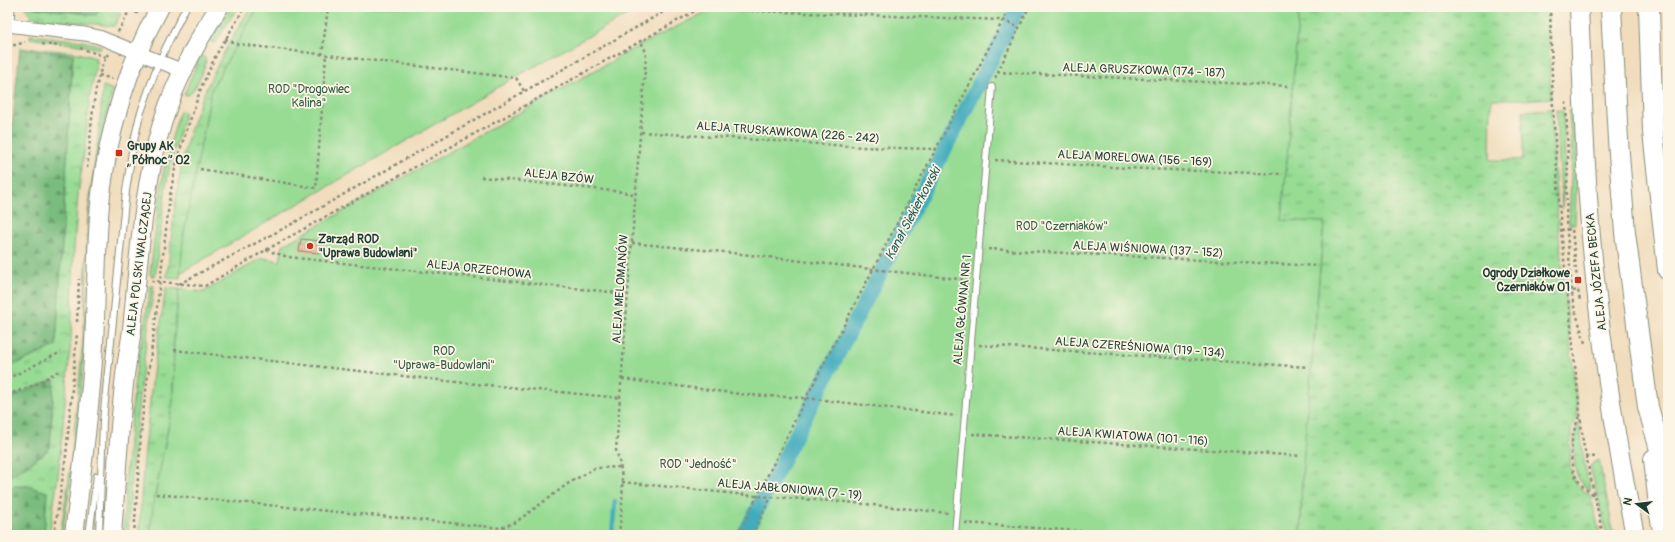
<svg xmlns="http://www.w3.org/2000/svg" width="1675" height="542" font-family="Pangolin,sans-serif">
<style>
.grass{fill:url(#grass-tufts);stroke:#5c8c64}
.forest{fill:url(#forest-firs);stroke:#4c7c59}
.garden{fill:#98dc94;stroke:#5c8c64}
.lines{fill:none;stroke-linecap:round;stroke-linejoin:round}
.stream{stroke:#3facbd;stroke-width:4.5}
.canal{stroke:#3facbd;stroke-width:15}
.building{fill:url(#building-cross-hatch)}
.service-casing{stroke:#888d79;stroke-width:8}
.minor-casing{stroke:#888d79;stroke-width:15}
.secondary-casing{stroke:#888d79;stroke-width:20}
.primary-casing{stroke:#888d79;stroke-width:22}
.path{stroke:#888d79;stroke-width:2.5;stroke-dasharray:3 3;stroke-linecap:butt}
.service{stroke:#fff;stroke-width:6}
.minor{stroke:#fff;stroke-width:13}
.secondary{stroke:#fff;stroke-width:18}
.primary{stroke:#fff;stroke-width:20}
.poi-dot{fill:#c8321e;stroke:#fcf5e5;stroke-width:1.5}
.labels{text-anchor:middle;stroke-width:3.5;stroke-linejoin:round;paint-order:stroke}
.street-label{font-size:12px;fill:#1f3d34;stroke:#fcf5e5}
.park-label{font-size:12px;fill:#375d47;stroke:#fcf5e5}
.poi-label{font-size:12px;font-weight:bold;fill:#1f3d34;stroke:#fcf5e5;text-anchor:start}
.water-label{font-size:13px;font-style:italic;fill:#295e5d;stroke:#fcf5e5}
</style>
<defs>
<pattern id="grass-tufts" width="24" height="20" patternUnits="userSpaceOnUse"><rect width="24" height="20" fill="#98dc94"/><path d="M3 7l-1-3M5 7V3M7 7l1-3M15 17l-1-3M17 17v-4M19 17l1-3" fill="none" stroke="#7bb47a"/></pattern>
<pattern id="forest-firs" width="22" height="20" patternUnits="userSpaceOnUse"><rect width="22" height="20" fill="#7abc7e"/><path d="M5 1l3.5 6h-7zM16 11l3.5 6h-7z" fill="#639a68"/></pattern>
<pattern id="building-cross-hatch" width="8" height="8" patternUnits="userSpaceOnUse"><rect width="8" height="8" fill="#e9b393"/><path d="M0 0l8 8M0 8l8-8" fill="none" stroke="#bc9379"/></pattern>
</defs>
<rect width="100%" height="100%" fill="#fcf5e5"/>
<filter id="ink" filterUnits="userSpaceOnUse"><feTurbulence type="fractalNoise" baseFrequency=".025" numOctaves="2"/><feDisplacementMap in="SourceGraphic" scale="8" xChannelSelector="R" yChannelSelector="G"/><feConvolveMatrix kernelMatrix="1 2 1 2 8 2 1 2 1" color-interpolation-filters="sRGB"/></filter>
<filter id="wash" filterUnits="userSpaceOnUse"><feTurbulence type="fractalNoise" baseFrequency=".012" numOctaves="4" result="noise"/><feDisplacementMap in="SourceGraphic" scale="16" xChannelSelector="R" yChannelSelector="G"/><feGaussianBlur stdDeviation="0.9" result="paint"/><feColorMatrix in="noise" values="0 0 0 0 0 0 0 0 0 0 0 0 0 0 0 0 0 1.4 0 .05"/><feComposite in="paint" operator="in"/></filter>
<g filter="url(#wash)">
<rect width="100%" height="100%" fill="#f1ddbe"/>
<g class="grass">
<path d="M 25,7 L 96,15 L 103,7 L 113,7 L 112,9 L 121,14 L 114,26 L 36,18 L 31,15 Z"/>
<path d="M 231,7 L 238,7 L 215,43 L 210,41 Z"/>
<path d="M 251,7 L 258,7 L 212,88 L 184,233 L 180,278 L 167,277 C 171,243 174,208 180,174 C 190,113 218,59 251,7 Z"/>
<path d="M 1299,7 L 1548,7 L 1551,98 L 1523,100 L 1523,99 L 1491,99 L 1490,160 L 1523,160 L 1523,111 L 1551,109 L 1558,227 L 1578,416 L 1571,430 L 1570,466 L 1573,477 L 1579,487 L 1591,496 L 1600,535 L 1301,535 L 1301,501 L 1303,463 L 1324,223 L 1282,220 Z"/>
<path d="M 30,35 L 82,41 L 102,46 L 99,49 C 76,43 53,42 30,38 Z"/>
<path d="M 34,48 L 78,53 L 96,58 L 95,62 L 97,62 L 90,95 L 85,146 L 78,195 L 74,248 L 71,340 L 58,477 L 49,535 L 44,535 L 47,492 L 14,486 L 7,487 L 7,478 L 35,460 L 50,448 L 54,380 L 7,399 L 7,368 L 56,346 L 73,55 L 31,49 Z"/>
<path d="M 201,54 L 206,59 C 205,68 195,92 188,95 L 184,94 Z"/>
<path d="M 103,86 L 113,90 C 100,137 91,185 88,233 C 86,266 87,298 85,330 C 82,399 74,467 62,535 L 60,535 L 71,465 L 84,330 L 88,212 L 98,139 Z"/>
<path d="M 1556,110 L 1563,111 L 1565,161 L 1562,209 Z"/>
<path d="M 180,111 L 185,113 L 172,158 L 166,185 L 155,276 L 151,276 L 150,273 L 163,174 L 170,144 Z"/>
<path d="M 1569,111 L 1574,111 L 1577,158 L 1575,224 L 1569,224 L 1572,154 Z"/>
<path d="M 151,286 L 154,286 L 140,388 L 131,475 L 128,535 L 123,535 L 126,475 L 135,378 Z"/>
<path d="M 166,288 L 179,289 L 174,337 L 173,402 L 153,507 L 150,535 L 139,535 L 143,469 L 153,373 Z"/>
<path d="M 1579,422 L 1585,468 L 1591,491 C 1574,482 1574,463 1574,446 C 1574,438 1574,430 1579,422 Z"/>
<path d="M 1599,460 L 1614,535 L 1607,535 L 1590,466 L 1594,462 Z"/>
</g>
<g class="forest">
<path d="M 34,7 L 103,7 L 96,15 Z"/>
<path d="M 20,48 L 73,55 L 56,346 L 7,368 L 7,174 Z"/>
<path d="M 54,379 L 50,448 L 35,460 L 7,478 L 7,399 Z"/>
<path d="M 14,486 L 27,486 L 47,492 L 44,535 L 7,535 L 7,487 Z"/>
</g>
<g class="garden">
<path d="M 258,7 L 641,7 L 512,79 L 180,273 L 184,233 L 212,88 Z"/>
<path d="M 715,7 L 1299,7 L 1282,220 L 1324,222 L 1303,463 L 1301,501 L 1301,535 L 150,535 L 153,507 L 173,402 L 174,337 L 179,289 L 204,292 L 262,258 L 280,261 L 283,245 L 642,44 L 710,10 L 714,10 Z"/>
</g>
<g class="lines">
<path class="stream" d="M 612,535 L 615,501"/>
<g class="canal">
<path d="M 1011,21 L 1019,7"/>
<path d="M 815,398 L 1008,28"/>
<path d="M 766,493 L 814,400"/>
<path d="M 744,535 L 763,498"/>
</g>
</g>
<g id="blocks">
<path class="building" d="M 301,239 L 320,241 L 319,253 L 299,251 Z"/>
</g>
</g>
<g filter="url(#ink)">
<use href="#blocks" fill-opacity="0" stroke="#888d79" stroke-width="1"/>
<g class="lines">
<g class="service-casing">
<g id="service">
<path d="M 89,535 L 97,476"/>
<path d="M 99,535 L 103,421 L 126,191 L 133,145 L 140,115 L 155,72 L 166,47 L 186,7"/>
<path d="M 955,535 L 992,87"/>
</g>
</g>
<g class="minor-casing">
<g id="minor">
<path d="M 7,20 L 8,7"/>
<path d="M 7,25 L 85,34 L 99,37 L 183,71"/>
</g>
</g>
<g class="secondary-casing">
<g id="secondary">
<path d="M 1579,7 C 1583,94 1585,182 1594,269 C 1603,359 1617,447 1635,535"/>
<path d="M 74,535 C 81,477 89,419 93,360 C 97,305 95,249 101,194 C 109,128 128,65 160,7"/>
<path d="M 112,535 C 116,482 119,428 125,375 C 127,360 130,345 132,330 C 138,266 142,200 158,138 C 170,92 193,47 219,7"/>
</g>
</g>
<g class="primary-casing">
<g id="primary">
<path d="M 1611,7 L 1618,140 L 1625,233 L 1648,407 L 1668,478"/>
<path d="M 1649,7 L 1653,132 L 1668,270"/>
<path d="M 1654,459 L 1660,515 L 1664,535"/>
</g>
</g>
<g class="path">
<path d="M 709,7 L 727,10 L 1003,20 L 1019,28"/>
<path d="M 1550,7 L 1553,109 L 1561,230 L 1583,442 L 1603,535"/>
<path d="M 130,9 L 139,14"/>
<path d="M 118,32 L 131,7"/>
<path d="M 225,39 L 237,44 L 516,78 L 524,91"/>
<path d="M 42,44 L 61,46"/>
<path d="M 7,45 L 16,45 L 25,42"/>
<path d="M 80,48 L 106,57"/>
<path d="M 322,55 L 328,7"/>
<path d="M 997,72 L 1290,86"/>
<path d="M 99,75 L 112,79"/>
<path d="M 995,78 L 1029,7"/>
<path d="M 1566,102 L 1568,158 L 1566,221 L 1573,303 L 1585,343"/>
<path d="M 641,132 L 864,147 L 935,149"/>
<path d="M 995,160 L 1146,169 L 1283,174"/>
<path d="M 87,168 C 92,136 91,81 108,54"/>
<path d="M 200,169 L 316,188 L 326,55"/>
<path d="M 481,177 L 623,192 L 636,195"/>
<path d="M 1561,230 L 1572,229 L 1578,290"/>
<path d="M 632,243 L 724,252 L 967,280"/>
<path d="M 988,249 L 1318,266"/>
<path d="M 266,250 L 288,257 L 628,294"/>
<path d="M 151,281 L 205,286 L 266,250 L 702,7"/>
<path d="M 179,284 L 290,225 L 672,7"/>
<path d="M 1567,292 L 1578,290 L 1580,301"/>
<path d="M 77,322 L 79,279"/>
<path d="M 979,345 L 1308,367"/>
<path d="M 174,350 L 456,382 L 621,398"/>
<path d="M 7,379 L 61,352"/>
<path d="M 622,379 L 748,395 L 806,398 L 956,416"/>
<path d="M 7,395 L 35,385 L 60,370"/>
<path d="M 1580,417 C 1571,430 1568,461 1575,475 C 1579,484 1586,490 1594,495"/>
<path d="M 972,434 L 1301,456"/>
<path d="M 1586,458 L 1598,456"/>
<path d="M 622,482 L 756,496 L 846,502 L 948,513"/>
<path d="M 156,494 L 501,528 L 516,522 L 569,483 L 595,468 L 622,467"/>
<path d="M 965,523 L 1134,535"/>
<path d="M 54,535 L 66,456 L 77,333"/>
<path d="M 134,535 L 142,420 L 156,316 L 170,195 L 177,159 L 201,88 L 216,55 L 245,7"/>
<path d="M 619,535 C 622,506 626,479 616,450 L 645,70 L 646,52 L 640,40"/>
<path d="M 738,535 L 806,398 L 1010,7"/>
<path d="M 752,535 L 771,497"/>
</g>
<use href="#service" class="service"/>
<use href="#minor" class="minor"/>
<use href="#secondary" class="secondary"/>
<use href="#primary" class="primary"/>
</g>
</g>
<g class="poi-dot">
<rect x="115" y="149" width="8" height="8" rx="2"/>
<circle cx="310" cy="246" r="4"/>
<rect x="1574" y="276" width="8" height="8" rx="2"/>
</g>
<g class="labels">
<g class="street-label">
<text transform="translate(1144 70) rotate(2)" y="4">ALEJA GRUSZKOWA (174 - 187)</text>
<text transform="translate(788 132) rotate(4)" y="4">ALEJA TRUSKAWKOWA (226 - 242)</text>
<text transform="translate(1135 158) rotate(3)" y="4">ALEJA MORELOWA (156 - 169)</text>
<text transform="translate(559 176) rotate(6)" y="4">ALEJA BZÓW</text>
<text transform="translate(1148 249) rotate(3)" y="4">ALEJA WIŚNIOWA (137 - 152)</text>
<text transform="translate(139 264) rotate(-83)" y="4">ALEJA POLSKI WALCZĄCEJ</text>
<text transform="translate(479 269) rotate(6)" y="4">ALEJA ORZECHOWA</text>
<text transform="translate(1596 272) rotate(-96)" y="4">ALEJA JÓZEFA BECKA</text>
<text transform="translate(620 289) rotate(-86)" y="4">ALEJA MELOMANÓW</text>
<text transform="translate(962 310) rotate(-85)" y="4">ALEJA GŁÓWNA NR 1</text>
<text transform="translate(1140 347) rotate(4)" y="4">ALEJA CZEREŚNIOWA (119 - 134)</text>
<text transform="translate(1133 436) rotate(4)" y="4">ALEJA KWIATOWA (101 - 116)</text>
<text transform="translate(790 489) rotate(5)" y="4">ALEJA JABŁONIOWA (7 - 19)</text>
</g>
<g class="park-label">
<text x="309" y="93">ROD "Drogowiec<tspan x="309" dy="14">Kalina"</tspan></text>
<text x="1062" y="230">ROD "Czerniaków"</text>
<text x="444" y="355">ROD<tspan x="444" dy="14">"Uprawa-Budowlani"</tspan></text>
<text x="698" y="468">ROD "Jedność"</text>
</g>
<g class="poi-label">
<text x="127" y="150">Grupy AK<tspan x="127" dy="14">„Północ” 02</tspan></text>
<text x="318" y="243">Zarząd ROD<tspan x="318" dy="14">"Uprawa Budowlani"</tspan></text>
<text x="1570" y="277" text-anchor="end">Ogrody Działkowe<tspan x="1570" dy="14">Czerniaków 01</tspan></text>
</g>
<g class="water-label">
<text transform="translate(912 213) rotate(-62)" y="5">Kanał Siekierkowski</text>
</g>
</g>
<rect width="1675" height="542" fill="none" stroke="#fcf5e5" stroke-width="24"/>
<g transform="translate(1637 504) rotate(285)" stroke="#fcf5e5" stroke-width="3" paint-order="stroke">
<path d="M0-3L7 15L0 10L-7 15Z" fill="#1f3d34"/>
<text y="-6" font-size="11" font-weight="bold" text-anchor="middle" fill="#1f3d34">N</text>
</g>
</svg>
